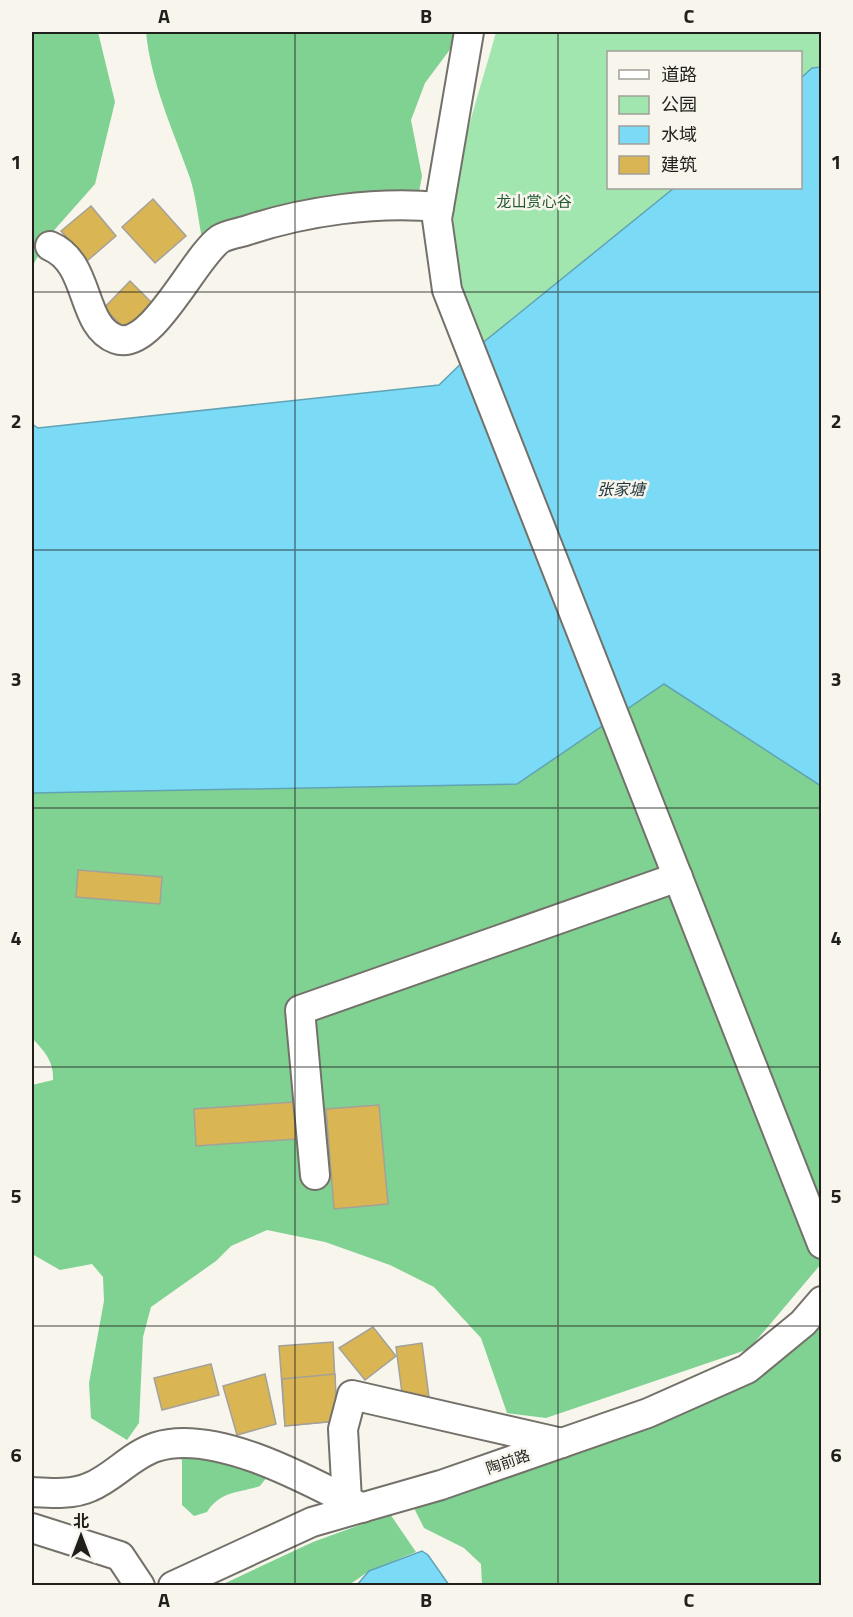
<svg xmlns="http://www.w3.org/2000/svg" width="853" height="1617" font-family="'Titillium Web','Noto Sans SC',sans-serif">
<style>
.green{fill:#a1e6af}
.forest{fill:#7fd291}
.water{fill:#7bdbf6;stroke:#60a3b5;stroke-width:1.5}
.building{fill:#dab554;stroke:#a4a19a;stroke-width:1.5}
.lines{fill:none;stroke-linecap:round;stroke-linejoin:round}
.street-casing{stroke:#74716a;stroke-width:32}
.street{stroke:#fff;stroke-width:28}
.grid{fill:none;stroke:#201f1c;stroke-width:1.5;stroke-opacity:0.55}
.labels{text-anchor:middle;stroke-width:5;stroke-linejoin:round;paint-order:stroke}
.park-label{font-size:15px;fill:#1f5930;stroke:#f8f5ed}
.street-label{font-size:15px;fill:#201f1c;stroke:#f8f5ed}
.water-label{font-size:16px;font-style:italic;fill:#22383f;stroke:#f8f5ed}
.neatline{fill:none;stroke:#201f1c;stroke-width:2}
.grid-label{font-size:20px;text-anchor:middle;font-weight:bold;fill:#201f1c}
</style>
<rect width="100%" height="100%" fill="#f8f5ed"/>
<path class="green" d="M 496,32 L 821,32 L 821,67 L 812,68 L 801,78 L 800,52 L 608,52 L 608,188 L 674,188 L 480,345 C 472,321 462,295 457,270 C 442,191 476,107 496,32 Z"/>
<g class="forest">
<path d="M 32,32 L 98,32 L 115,102 L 95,184 L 49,236 L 32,267 Z"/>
<path d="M 146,32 L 463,32 L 425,83 L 411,120 L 422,176 L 417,203 L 202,238 C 198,218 196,197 190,178 C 173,130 151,83 146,32 Z"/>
<path d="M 664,684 L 821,786 L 821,1264 L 749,1349 L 546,1418 L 507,1413 L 481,1338 L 434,1287 L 390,1265 L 325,1242 L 267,1230 L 231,1246 L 216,1261 L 151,1307 L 143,1337 L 139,1423 L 127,1440 L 91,1418 L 89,1383 L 104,1301 L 103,1277 L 92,1264 L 60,1270 L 32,1254 L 32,1085 L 53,1080 C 54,1061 44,1051 32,1038 L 32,793 L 517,784 Z"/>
<path d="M 821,1319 L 821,1585 L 482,1585 L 481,1564 L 464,1548 L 424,1528 L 413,1506 L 718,1396 Z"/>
<path d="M 185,1452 L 270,1473 L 260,1486 C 239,1493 220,1491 207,1512 L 194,1516 L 182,1505 L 182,1460 L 176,1455 Z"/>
<path d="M 390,1514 L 416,1552 L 369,1571 L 349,1585 L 219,1586 L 313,1542 Z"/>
</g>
<g class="water">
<path d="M 821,67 L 821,786 L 664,684 L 517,784 L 32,793 L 32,424 L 38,428 L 439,385 L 480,345 L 674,188 L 800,188 L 801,78 L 812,68 Z"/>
<path d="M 422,1551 L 428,1555 L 449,1585 L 357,1585 L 369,1571 Z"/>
</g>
<g class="building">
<path d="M 153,199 L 186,236 L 155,263 L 122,227 Z"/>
<path d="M 91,206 L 116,236 L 87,261 L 61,231 Z"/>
<path d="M 130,281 L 155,306 L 129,333 L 104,308 Z"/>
<path d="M 78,870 L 162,877 L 160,904 L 76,897 Z"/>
<path d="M 295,1102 L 297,1139 L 196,1146 L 194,1109 Z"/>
<path d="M 379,1105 L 388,1204 L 334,1209 L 326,1109 Z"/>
<path d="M 373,1327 L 396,1356 L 365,1380 L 339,1348 Z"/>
<path d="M 333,1342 L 337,1421 L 285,1426 L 279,1346 Z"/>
<path d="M 422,1343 L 429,1397 L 403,1401 L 396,1347 Z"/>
<path d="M 211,1364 L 219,1395 L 162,1410 L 154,1378 Z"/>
<path d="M 265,1374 L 276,1424 L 237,1435 L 223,1386 Z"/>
<path d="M 335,1374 L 337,1421 L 285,1426 L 282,1379 Z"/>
</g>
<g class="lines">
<g class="street-casing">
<g id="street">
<path d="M 469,32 L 437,219 L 447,290 L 822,1244"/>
<path d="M 50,246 C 91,263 80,326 116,339 C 152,352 193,258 220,239 C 226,235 238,233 245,231 C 305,211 376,201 439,207"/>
<path d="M 315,1175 L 300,1010 L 678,877"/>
<path d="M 32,1492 C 50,1493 73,1495 90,1487 C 113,1478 131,1455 156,1447 C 215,1428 310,1481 362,1508"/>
<path d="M 347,1500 L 343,1429 L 352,1395 L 562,1443"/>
<path d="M 32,1528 L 120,1556 L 140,1586"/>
<path d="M 173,1586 L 312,1522 L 441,1485 L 648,1413 L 747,1369 L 803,1323 L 822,1301"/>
</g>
</g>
<use href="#street" class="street"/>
</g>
<path class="grid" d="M 295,32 L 295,1586M 558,32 L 558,1586M 32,292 L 822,292M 32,550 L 822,550M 32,808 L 822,808M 32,1067 L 822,1067M 32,1326 L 822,1326"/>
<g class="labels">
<g class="park-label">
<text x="534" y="207">龙山赏心谷</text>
</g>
<g class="street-label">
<text transform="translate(508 1462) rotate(-19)" y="5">陶前路</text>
</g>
<g class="water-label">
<text x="621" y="495">张家塘</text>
</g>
</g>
<rect width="853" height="1617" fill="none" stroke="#f8f5ed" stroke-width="66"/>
<rect x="607" y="51" width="195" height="138" fill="#f8f5ed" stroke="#a29f99" stroke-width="1.5"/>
<rect x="619" y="70" width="30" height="9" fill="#ffffff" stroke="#a29f99" stroke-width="1.5"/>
<text x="661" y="81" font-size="18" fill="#201f1c">道路</text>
<rect x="619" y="96" width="30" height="18" fill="#a1e6af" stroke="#a29f99" stroke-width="1.5"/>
<text x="661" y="111" font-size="18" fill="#201f1c">公园</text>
<rect x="619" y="126" width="30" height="18" fill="#7bdbf6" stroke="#a29f99" stroke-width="1.5"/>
<text x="661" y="141" font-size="18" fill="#201f1c">水域</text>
<rect x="619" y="156" width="30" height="18" fill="#dab554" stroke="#a29f99" stroke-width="1.5"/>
<text x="661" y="171" font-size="18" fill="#201f1c">建筑</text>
<g transform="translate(81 1536)" stroke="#f8f5ed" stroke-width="4.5" paint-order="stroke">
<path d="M0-4.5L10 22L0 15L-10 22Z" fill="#201f1c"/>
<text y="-9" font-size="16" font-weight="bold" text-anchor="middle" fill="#201f1c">北</text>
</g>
<rect x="33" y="33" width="787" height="1551" class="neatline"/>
<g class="grid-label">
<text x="164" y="23">A</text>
<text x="426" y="23">B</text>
<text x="689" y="23">C</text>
<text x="16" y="169">1</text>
<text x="836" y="169">1</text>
<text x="16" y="428">2</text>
<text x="836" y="428">2</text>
<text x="16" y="686">3</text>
<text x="836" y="686">3</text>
<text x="16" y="945">4</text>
<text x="836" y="945">4</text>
<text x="16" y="1203">5</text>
<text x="836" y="1203">5</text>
<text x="16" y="1462">6</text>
<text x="836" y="1462">6</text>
<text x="164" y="1607">A</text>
<text x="426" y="1607">B</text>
<text x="689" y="1607">C</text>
</g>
</svg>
